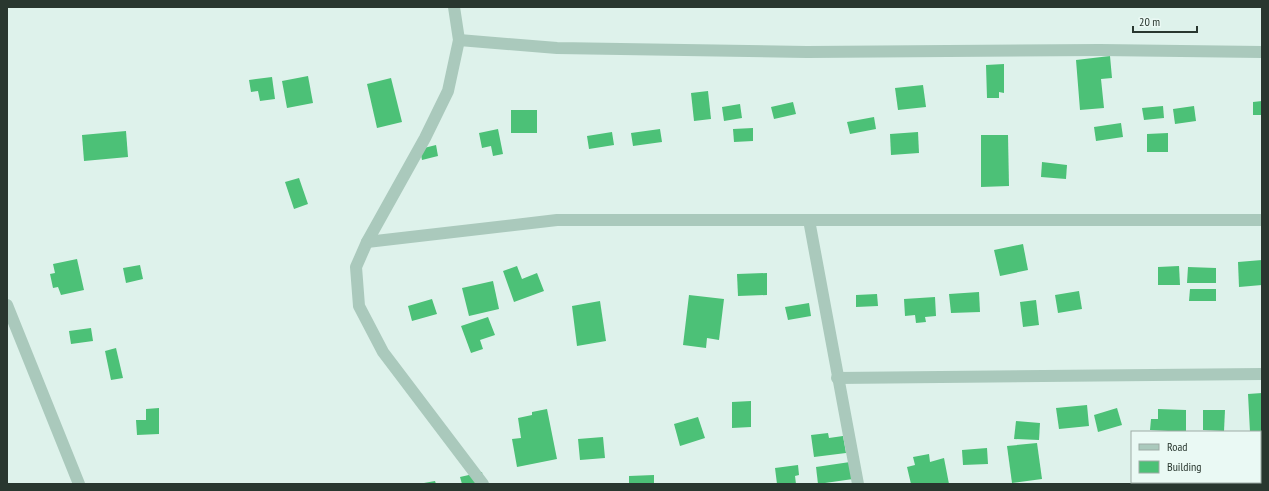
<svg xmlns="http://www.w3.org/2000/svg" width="1269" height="491" font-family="'PT Sans Narrow',sans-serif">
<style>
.building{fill:#4cc177}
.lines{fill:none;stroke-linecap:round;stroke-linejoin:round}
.minor{stroke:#aac9bc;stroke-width:12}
</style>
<rect width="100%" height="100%" fill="#def2eb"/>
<g class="building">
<path d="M 1110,56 L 1112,78 L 1101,79 L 1104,108 L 1080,110 L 1076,60 Z"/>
<path d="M 1004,64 L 1004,93 L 999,92 L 999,98 L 987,98 L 986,65 Z"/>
<path d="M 308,76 L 313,103 L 287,108 L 282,81 Z"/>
<path d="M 272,77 L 275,99 L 260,101 L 258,91 L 251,92 L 249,80 Z"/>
<path d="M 391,78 L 402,122 L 377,128 L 367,84 Z"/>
<path d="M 923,85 L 926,107 L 898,110 L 895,88 Z"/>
<path d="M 708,91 L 711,119 L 694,121 L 691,93 Z"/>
<path d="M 1262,101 L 1262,115 L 1253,115 L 1253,102 Z"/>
<path d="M 793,102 L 796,114 L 774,119 L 771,107 Z"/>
<path d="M 740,104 L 742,118 L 724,121 L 722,107 Z"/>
<path d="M 1163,106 L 1164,118 L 1144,120 L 1142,108 Z"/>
<path d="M 1194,106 L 1196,121 L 1175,124 L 1173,109 Z"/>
<rect x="511" y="110" width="26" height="23"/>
<path d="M 874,117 L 876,129 L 850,134 L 847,122 Z"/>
<path d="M 1121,123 L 1123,137 L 1096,141 L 1094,127 Z"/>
<path d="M 753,128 L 753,141 L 734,142 L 733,129 Z"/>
<path d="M 498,129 L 503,154 L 493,156 L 491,146 L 482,148 L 479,133 Z"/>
<path d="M 660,129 L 662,142 L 633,146 L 631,133 Z"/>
<path d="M 126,131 L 128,157 L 84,161 L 82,135 Z"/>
<path d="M 612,132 L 614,145 L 589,149 L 587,136 Z"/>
<path d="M 918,132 L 919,153 L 891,155 L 890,134 Z"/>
<path d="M 1168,133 L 1168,152 L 1147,152 L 1147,134 Z"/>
<path d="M 981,135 L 1008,135 L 1009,186 L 981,187 Z"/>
<path d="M 436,145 L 438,156 L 422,160 L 420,149 Z"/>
<path d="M 1042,162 L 1067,165 L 1066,179 L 1041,177 Z"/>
<path d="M 299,178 L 308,204 L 294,209 L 285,182 Z"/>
<path d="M 1023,244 L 1028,270 L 1000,276 L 994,250 Z"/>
<path d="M 77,259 L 84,290 L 61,295 L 58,287 L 53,288 L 50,274 L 55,273 L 53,264 Z"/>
<path d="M 1262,260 L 1262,285 L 1239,287 L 1238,262 Z"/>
<path d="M 140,265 L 143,279 L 126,283 L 123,268 Z"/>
<path d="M 517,266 L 522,279 L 537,273 L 544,291 L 514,302 L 503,271 Z"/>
<path d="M 1179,266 L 1180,285 L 1158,285 L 1158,267 Z"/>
<path d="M 1188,267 L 1216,268 L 1216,283 L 1187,283 Z"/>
<path d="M 767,273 L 767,295 L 738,296 L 737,274 Z"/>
<path d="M 493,281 L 499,309 L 469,316 L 462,288 Z"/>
<path d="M 1190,289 L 1216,289 L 1216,301 L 1189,301 Z"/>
<path d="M 1079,291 L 1082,309 L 1058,313 L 1055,295 Z"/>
<path d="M 979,292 L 980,312 L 951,313 L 949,294 Z"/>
<path d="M 877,294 L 878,306 L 856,307 L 856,295 Z"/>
<path d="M 689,295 L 724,299 L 719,340 L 707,338 L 706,348 L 683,345 Z"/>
<path d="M 935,297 L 936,316 L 925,317 L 926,322 L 916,323 L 915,315 L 905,316 L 904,299 Z"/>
<path d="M 432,299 L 437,314 L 412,321 L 408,306 Z"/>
<path d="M 1036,300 L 1039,325 L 1023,327 L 1020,302 Z"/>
<path d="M 600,301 L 606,341 L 577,346 L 572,306 Z"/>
<path d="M 809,303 L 811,316 L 788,320 L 785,307 Z"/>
<path d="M 488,317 L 495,335 L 480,340 L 483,349 L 471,353 L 461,326 Z"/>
<path d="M 91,328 L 93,341 L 71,344 L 69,331 Z"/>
<path d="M 116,348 L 123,378 L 111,380 L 105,351 Z"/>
<path d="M 1262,393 L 1262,434 L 1260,434 L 1260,432 L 1250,432 L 1248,394 Z"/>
<path d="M 751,401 L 751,427 L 732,428 L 732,402 Z"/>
<path d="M 1087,405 L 1089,426 L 1059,429 L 1056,408 Z"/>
<path d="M 159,408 L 159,434 L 137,435 L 136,420 L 146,420 L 146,409 Z"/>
<path d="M 1117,408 L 1122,425 L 1098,432 L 1094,415 Z"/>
<path d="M 547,409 L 557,459 L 517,467 L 512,439 L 521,438 L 518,418 L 532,415 L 532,412 Z"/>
<path d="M 1158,409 L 1186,410 L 1186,432 L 1150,430 L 1151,419 L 1158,419 Z"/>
<path d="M 1203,410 L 1225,410 L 1224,431 L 1203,430 Z"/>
<path d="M 698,417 L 705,438 L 680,446 L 674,424 Z"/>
<path d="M 1016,421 L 1040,423 L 1039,440 L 1014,439 Z"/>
<path d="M 828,433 L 829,438 L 843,436 L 846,453 L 814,457 L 811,435 Z"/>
<path d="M 603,437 L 605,458 L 580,460 L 578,439 Z"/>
<path d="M 1260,438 L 1262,438 L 1262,451 L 1260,450 Z"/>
<path d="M 1037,443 L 1042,479 L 1012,483 L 1007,446 Z"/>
<path d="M 987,448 L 988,464 L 963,465 L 962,450 Z"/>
<path d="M 929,454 L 930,462 L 944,458 L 949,484 L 911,484 L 907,467 L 915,465 L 913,457 Z"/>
<path d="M 850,462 L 853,479 L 818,484 L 816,467 Z"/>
<path d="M 798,465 L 799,475 L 795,476 L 796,484 L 777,484 L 775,468 Z"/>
<path d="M 482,472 L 484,484 L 462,484 L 460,477 Z"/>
<path d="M 654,475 L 654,484 L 629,484 L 629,476 Z"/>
<path d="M 435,481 L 436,484 L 425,484 L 424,483 Z"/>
</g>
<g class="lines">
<g class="minor">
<path d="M 454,7 L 459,40 L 448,91 L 425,138 L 367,242 L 356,267 L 359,306 L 383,352 L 483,484"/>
<path d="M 459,40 L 557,48 L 807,52 L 1100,50 L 1262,52"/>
<path d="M 809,220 L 858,484"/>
<path d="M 367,242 L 557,220 L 1262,220"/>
<path d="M 7,305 L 79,484"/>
<path d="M 837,378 L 1262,374"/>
</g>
</g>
<rect width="1269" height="491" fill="none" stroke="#29372f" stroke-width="16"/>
<rect x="1131" y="431" width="130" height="52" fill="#eaf9f4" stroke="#9daba5"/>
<rect x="1139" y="444" width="20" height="6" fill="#aac9bc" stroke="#9daba5"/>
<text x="1167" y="451" font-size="12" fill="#29372f">Road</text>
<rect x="1139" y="461" width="20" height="12" fill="#4cc177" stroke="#9daba5"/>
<text x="1167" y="471" font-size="12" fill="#29372f">Building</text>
<path d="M1133 26v6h64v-6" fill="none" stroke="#29372f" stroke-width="2"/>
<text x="1139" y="26" font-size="12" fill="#29372f" stroke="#eaf9f4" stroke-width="3" paint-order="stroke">20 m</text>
</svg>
